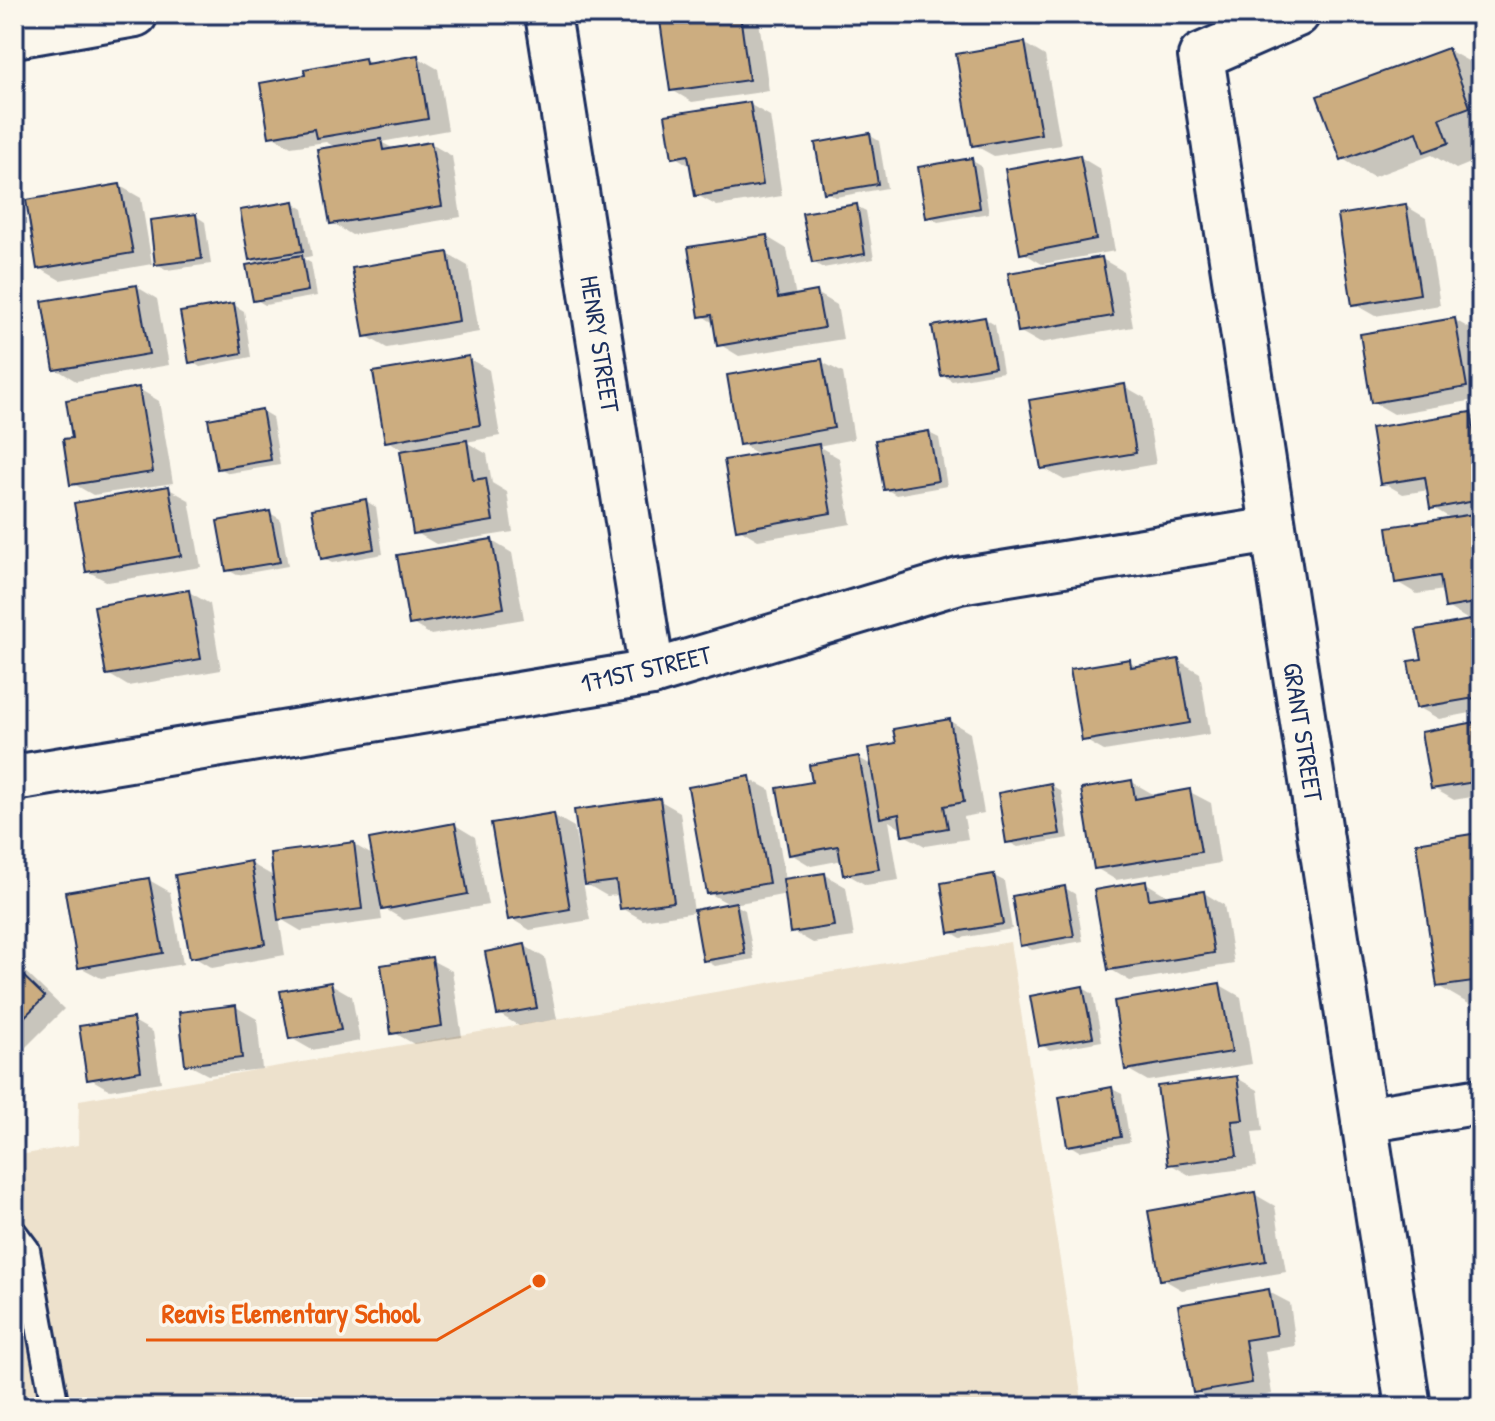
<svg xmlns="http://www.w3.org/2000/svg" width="1495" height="1421" font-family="'Patrick Hand',sans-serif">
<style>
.built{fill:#ede1cc}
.shadow{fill:#0003}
.building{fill:#ccad80;stroke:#1b2f5e;stroke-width:2}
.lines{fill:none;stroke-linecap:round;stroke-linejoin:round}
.service-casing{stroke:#1b2f5e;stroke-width:32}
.minor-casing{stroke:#1b2f5e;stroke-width:50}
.service{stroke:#fbf7ec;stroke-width:26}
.minor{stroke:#fbf7ec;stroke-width:44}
.labels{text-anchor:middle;stroke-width:7;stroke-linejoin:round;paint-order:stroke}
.street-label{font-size:26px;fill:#1b2f5e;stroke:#fbf7ec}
.leader{fill:none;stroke:#e8590c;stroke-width:3}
.callout-dot{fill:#e8590c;stroke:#fbf7ec;stroke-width:3}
.callout-label{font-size:28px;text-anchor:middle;font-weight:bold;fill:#e8590c;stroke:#fbf7ec;stroke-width:7;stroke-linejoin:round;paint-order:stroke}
</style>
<rect width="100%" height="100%" fill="#fbf7ec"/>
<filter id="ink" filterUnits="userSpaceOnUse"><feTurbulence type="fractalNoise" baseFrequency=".0125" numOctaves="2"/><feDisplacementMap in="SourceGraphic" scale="16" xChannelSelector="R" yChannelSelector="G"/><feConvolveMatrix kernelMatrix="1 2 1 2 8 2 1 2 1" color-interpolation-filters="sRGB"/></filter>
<g filter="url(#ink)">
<path class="built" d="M 1010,942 L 1083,1407 L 14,1407 L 14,1156 L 78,1145 L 79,1100 Z"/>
<g class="shadow">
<path d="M 661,14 L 758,14 L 769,91 L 692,102 L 672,90 Z"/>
<path d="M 1006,14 L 1056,14 L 1054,24 Z"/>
<path d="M 1025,44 L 1045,56 L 1061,145 L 994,156 L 974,145 Z"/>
<path d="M 1448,50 L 1479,67 L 1481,73 L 1481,131 L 1469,135 L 1478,160 L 1456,169 L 1432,155 L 1373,177 L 1343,159 Z"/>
<path d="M 417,57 L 438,69 L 448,130 L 381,142 L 396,150 L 431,144 L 452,156 L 461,217 L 352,235 L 332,223 L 337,148 L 326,142 L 291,147 L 270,135 L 307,76 L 365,60 L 373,65 Z"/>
<path d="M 749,104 L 770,116 L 782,196 L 717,206 L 697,195 L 692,167 L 674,156 Z"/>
<path d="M 869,135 L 879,141 L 887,188 L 836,197 L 826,192 Z"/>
<path d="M 1080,157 L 1100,169 L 1115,251 L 1042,264 L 1022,252 Z"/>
<path d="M 971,160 L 981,166 L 989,213 L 938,222 L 928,216 Z"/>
<path d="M 120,186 L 141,198 L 152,264 L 60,280 L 39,268 Z"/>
<path d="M 293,203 L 303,209 L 312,256 L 302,258 L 311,263 L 317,296 L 265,305 L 255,299 L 260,264 L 251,259 Z"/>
<path d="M 856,206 L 866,211 L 874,259 L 823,268 L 813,262 Z"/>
<path d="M 1406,206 L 1426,218 L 1440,305 L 1375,316 L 1354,304 Z"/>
<path d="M 196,216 L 205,222 L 211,264 L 167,270 L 157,264 Z"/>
<path d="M 767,237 L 787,249 L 796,297 L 817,293 L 837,305 L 843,339 L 739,356 L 719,344 L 715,324 L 701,315 Z"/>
<path d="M 447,254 L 468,266 L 479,332 L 387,348 L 366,336 Z"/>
<path d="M 1102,259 L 1123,271 L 1133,327 L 1040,343 L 1019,331 Z"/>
<path d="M 137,287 L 157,299 L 169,365 L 76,381 L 56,369 Z"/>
<path d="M 234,305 L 244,311 L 251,357 L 200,367 L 191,361 Z"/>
<path d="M 985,319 L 995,325 L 1003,372 L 952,381 L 942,375 Z"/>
<path d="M 1455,320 L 1476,332 L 1481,364 L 1481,399 L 1394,414 L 1373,402 Z"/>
<path d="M 468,358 L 489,370 L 500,436 L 466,442 L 487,454 L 492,483 L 507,492 L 513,532 L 436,544 L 415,532 L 406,452 L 387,440 Z"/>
<path d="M 822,362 L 843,373 L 854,439 L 818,446 L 839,458 L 851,524 L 758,540 L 738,528 L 762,456 L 741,444 Z"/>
<path d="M 1124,386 L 1145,398 L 1156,464 L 1064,480 L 1043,468 Z"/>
<path d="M 139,389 L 159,401 L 173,483 L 93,495 L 72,483 L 75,440 Z"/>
<path d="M 262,411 L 272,417 L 280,465 L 229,473 L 219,468 Z"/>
<path d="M 1471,414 L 1481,421 L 1481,616 L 1467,619 L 1447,607 L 1444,590 L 1417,594 L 1397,582 L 1452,519 L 1432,507 L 1429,490 L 1403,494 L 1382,482 Z"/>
<path d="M 929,433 L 939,438 L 947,486 L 896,495 L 886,489 Z"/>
<path d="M 169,489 L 189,500 L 201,567 L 108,582 L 87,571 Z"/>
<path d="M 366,501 L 376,507 L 383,554 L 332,563 L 323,558 Z"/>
<path d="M 270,513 L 280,519 L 288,566 L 237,575 L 228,570 Z"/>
<path d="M 492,541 L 512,553 L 524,619 L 431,635 L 411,623 Z"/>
<path d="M 189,592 L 210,604 L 221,670 L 128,686 L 108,674 Z"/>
<path d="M 1481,620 L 1481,711 L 1439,719 L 1418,707 L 1424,661 Z"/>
<path d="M 1129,661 L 1140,668 L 1179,661 L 1200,673 L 1210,734 L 1104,751 L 1083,739 Z"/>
<path d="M 950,721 L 970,733 L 984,813 L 964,817 L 968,839 L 925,846 L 904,835 L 903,830 L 889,821 L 899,880 L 866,885 L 845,873 L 843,860 L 811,866 L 791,854 L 814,783 L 859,758 L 873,766 L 899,745 Z"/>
<path d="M 1481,723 L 1481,795 L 1454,800 L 1433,788 Z"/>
<path d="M 749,779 L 770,790 L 786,881 L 825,875 L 846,887 L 854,937 L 813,943 L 792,931 L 787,894 L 734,904 L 745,910 L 754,959 L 715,966 L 705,960 L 696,912 L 643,920 L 622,908 L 620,895 L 607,896 L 583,882 L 590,920 L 530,930 L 510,918 L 553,815 L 574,827 L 579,855 L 659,800 L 680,812 L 694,912 L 731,905 L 709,893 Z"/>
<path d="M 1132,782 L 1153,794 L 1153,798 L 1190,792 L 1211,803 L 1220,863 L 1116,880 L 1096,868 Z"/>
<path d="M 1051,785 L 1061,791 L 1069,838 L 1018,847 L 1008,842 Z"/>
<path d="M 455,825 L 475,837 L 488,905 L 404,920 L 380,906 L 382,920 L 301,931 L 279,918 L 285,955 L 212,968 L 192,956 L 250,863 L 275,877 L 353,844 L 374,856 Z"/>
<path d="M 1478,836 L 1481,837 L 1481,1002 L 1469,1004 L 1438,986 Z"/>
<path d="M 994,876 L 1004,881 L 1012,929 L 961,938 L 951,932 Z"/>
<path d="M 149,880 L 170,892 L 183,964 L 101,978 L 80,967 Z"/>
<path d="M 1146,883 L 1166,895 L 1167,898 L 1204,893 L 1224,905 L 1234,964 L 1130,981 L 1110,969 Z"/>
<path d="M 1065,888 L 1075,894 L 1083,941 L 1032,950 L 1022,944 Z"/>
<path d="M 525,946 L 545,958 L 557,1019 L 519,1026 L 499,1014 Z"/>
<path d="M 431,960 L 452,971 L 462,1037 L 414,1044 L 393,1032 Z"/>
<path d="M 14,961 L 64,1009 L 14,1059 Z"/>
<path d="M 331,984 L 352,996 L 360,1041 L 312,1050 L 291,1038 Z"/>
<path d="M 1220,985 L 1241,997 L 1252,1064 L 1148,1081 L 1127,1069 Z"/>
<path d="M 1083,988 L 1093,994 L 1102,1041 L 1050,1050 L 1041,1045 Z"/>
<path d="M 236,1007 L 257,1019 L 262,1069 L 208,1075 L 187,1064 Z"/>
<path d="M 132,1020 L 153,1032 L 161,1082 L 110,1090 L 89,1078 Z"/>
<path d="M 1237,1078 L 1258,1090 L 1263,1131 L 1252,1132 L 1257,1167 L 1191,1176 L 1170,1164 Z"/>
<path d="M 1112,1089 L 1122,1094 L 1130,1142 L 1079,1151 L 1069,1145 Z"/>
<path d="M 1254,1194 L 1275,1206 L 1286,1272 L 1182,1290 L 1161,1278 Z"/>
<path d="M 1269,1292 L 1290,1303 L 1296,1346 L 1265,1351 L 1272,1394 L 1216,1403 L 1195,1391 Z"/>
</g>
<g class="building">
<path d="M 659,14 L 740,14 L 749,80 L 670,91 Z"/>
<path d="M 1025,42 L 1041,134 L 972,146 L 956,54 Z"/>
<path d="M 1448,48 L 1470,107 L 1440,118 L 1449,143 L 1424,152 L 1417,132 L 1341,160 L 1317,96 Z"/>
<path d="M 418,55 L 428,119 L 316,138 L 314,129 L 269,137 L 260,83 L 305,75 L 304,69 L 365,58 L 366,64 Z"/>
<path d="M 750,102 L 763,185 L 695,196 L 688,155 L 672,158 L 665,115 Z"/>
<path d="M 870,133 L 878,184 L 824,193 L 815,143 Z"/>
<path d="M 381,139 L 383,150 L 431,142 L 442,206 L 330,224 L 317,149 Z"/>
<path d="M 1080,155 L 1096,239 L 1020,254 L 1005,169 Z"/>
<path d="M 972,158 L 980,208 L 926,218 L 918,167 Z"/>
<path d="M 120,184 L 133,253 L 37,269 L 26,200 Z"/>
<path d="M 294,201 L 303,251 L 249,260 L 240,210 Z"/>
<path d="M 857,204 L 865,254 L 812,263 L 802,213 Z"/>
<path d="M 1406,204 L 1420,294 L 1352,305 L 1338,215 Z"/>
<path d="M 196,214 L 202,259 L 155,265 L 150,220 Z"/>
<path d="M 767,235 L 778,298 L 817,291 L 824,328 L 717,346 L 712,315 L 699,317 L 688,247 Z"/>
<path d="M 448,252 L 459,321 L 364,337 L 352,268 Z"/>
<path d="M 302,255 L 308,291 L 253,301 L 246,265 Z"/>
<path d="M 1102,257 L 1113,316 L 1018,332 L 1008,273 Z"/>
<path d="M 137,285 L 149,354 L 54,370 L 42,301 Z"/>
<path d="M 234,303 L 242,353 L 189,363 L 180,312 Z"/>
<path d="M 985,317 L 995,367 L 941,376 L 932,326 Z"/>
<path d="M 1455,318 L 1467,387 L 1371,403 L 1360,334 Z"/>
<path d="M 469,356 L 480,425 L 385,442 L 373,372 Z"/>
<path d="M 822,359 L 834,428 L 739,445 L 727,375 Z"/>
<path d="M 1125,384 L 1136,453 L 1041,469 L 1029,400 Z"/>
<path d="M 139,387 L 153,472 L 70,485 L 63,439 L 72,438 L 66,400 Z"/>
<path d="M 262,409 L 271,460 L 217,469 L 208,419 Z"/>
<path d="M 1471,412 L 1481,479 L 1481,500 L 1430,509 L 1425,477 L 1380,484 L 1371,428 Z"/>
<path d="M 929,431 L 938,481 L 884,490 L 875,440 Z"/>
<path d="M 467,440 L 473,480 L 486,478 L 493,521 L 413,534 L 400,451 Z"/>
<path d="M 819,444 L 831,513 L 736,530 L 724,460 Z"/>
<path d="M 169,486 L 181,556 L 86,572 L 74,503 Z"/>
<path d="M 366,499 L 374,549 L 321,559 L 312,509 Z"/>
<path d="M 270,511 L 280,562 L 226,571 L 217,521 Z"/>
<path d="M 1481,513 L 1481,602 L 1445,608 L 1440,576 L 1395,583 L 1387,527 Z"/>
<path d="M 492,539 L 504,608 L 409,625 L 397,555 Z"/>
<path d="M 189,590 L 201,659 L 106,675 L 94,606 Z"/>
<path d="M 1481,618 L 1481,697 L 1416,708 L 1408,661 L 1422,659 L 1416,630 Z"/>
<path d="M 1130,659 L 1131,667 L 1179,659 L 1190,723 L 1082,741 L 1070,669 Z"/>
<path d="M 950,719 L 964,802 L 944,806 L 948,828 L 902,836 L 899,814 L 880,818 L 868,748 L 896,743 L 893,729 Z"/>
<path d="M 1481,721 L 1481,781 L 1431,789 L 1421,732 Z"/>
<path d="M 859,756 L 879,869 L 843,875 L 838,846 L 789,855 L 777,788 L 812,782 L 809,765 Z"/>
<path d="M 750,776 L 769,883 L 707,894 L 688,787 Z"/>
<path d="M 1132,780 L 1135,799 L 1190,789 L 1201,852 L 1094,869 L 1081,789 Z"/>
<path d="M 1051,783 L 1060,834 L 1006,843 L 998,793 Z"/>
<path d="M 660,798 L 674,902 L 620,909 L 616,881 L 585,885 L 574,810 Z"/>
<path d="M 554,813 L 570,909 L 508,920 L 491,823 Z"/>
<path d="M 455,823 L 468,894 L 382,910 L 369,839 Z"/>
<path d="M 1478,833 L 1481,852 L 1481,981 L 1437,987 L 1416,843 Z"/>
<path d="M 354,842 L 362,909 L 278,920 L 270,853 Z"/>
<path d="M 251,861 L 265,944 L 190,958 L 175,875 Z"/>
<path d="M 825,873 L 834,926 L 790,933 L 783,879 Z"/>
<path d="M 994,874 L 1003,924 L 949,933 L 941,883 Z"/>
<path d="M 149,878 L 163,953 L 78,968 L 65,892 Z"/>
<path d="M 1146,881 L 1149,899 L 1204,891 L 1214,953 L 1108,970 L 1094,890 Z"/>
<path d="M 1065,886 L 1074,936 L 1020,946 L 1012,896 Z"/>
<path d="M 736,902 L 745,954 L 703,961 L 694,910 Z"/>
<path d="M 525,944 L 537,1008 L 497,1015 L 485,952 Z"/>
<path d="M 432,957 L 442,1026 L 391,1034 L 381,965 Z"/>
<path d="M 14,967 L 45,997 L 14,1027 Z"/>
<path d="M 331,982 L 341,1030 L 289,1039 L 280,991 Z"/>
<path d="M 1220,983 L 1232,1052 L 1125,1070 L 1114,1001 Z"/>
<path d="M 1083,986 L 1093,1037 L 1039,1046 L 1030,996 Z"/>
<path d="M 236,1005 L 242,1058 L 185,1065 L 179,1012 Z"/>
<path d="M 133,1018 L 141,1071 L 87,1080 L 79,1026 Z"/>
<path d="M 1237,1076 L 1243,1120 L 1232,1121 L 1237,1156 L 1168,1165 L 1157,1086 Z"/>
<path d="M 1112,1087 L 1121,1137 L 1067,1146 L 1059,1097 Z"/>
<path d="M 1255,1192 L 1266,1261 L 1160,1280 L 1148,1211 Z"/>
<path d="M 1269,1289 L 1277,1335 L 1245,1340 L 1252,1383 L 1193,1393 L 1178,1305 Z"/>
</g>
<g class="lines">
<g class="service-casing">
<path id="service" d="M 14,1234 L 26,1250 L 55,1407"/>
</g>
<g class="minor-casing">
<g id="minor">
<path d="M 548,14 L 652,673"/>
<path d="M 1297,14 L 1201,56 L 1408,1407"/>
<path d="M 14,35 L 135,14"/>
<path d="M 14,778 L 652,673 L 959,581 L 1272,530"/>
<path d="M 1364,1120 L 1481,1101"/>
</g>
</g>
<use href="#service" class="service"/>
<use href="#minor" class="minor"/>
</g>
</g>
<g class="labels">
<g class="street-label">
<text transform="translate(600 344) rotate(81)" y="9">HENRY STREET</text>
<text transform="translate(646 669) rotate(-13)" y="9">171ST STREET</text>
<text transform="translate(1303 732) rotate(81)" y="9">GRANT STREET</text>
</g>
</g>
<path class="leader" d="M539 1281L437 1340H146"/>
<circle class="callout-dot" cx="539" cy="1281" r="8"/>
<g class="callout-label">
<text x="291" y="1323">Reavis Elementary School</text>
</g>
<rect width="1495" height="1421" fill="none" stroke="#fbf7ec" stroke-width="48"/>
<rect x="24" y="24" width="1447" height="1373" fill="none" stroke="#1b2f5e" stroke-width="3" filter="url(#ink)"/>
</svg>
